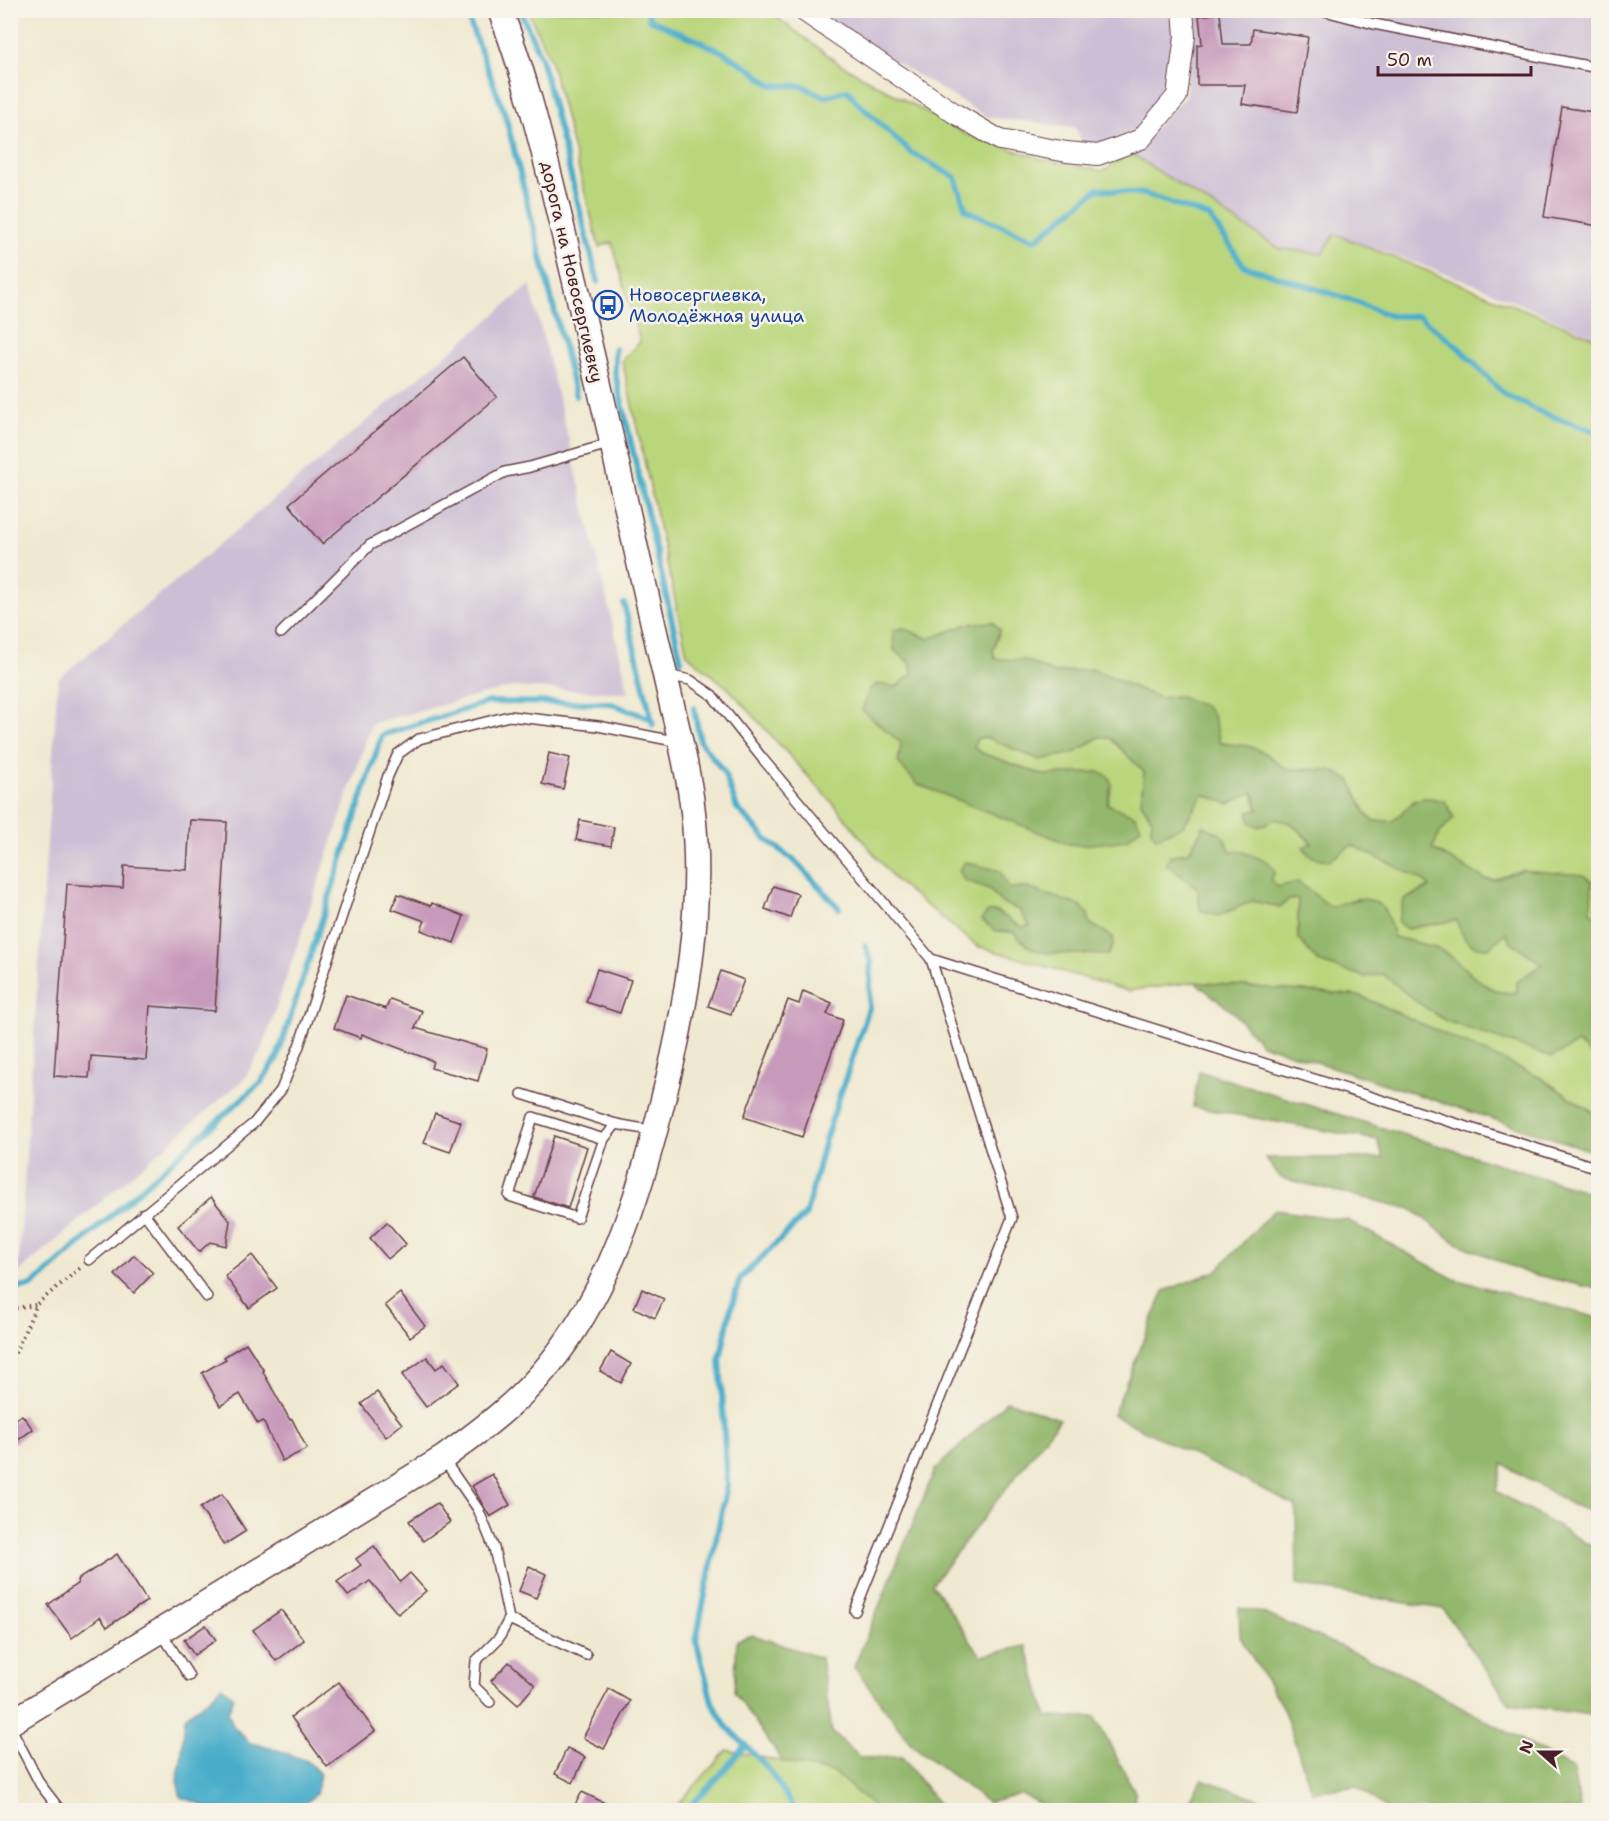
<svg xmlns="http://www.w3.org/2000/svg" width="1609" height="1821" font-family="'Shantell Sans',sans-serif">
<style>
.industrial{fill:#ccbed4}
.green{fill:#bad67c;stroke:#827a54;stroke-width:1.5;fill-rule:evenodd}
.forest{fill:#93b76c;stroke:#6e6b4c;stroke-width:1.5}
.water{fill:#4aadca;stroke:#4a667a;stroke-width:1.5}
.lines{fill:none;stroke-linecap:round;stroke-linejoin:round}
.stream{stroke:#4aadca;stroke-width:6}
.building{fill:#c79abb}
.service-casing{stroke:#633d44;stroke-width:12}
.minor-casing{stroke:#633d44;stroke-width:22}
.tertiary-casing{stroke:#633d44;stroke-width:27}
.path{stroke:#633d44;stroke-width:4;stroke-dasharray:1.5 4.5;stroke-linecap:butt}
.service{stroke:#fff;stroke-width:9}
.minor{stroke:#fff;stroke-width:20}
.tertiary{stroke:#fff;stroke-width:24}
.labels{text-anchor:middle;stroke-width:5;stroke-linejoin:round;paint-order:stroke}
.street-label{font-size:18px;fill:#4a1f2b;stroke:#f7f3e8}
.transit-label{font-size:18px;fill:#164399;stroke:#f7f3e8;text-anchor:start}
</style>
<rect width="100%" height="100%" fill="#f7f3e8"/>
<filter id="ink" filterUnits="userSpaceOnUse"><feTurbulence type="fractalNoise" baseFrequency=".0167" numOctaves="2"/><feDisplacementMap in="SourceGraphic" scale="12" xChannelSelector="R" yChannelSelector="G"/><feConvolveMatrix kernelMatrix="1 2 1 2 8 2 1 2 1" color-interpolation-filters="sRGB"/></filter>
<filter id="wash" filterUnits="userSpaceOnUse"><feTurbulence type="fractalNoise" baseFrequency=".008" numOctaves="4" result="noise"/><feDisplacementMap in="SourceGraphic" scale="24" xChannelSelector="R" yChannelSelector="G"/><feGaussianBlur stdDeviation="1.35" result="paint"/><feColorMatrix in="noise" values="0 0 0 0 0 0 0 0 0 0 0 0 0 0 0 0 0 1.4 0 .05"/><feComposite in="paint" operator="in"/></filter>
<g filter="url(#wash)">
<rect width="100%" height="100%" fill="#f0e9d2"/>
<g class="industrial">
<path d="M 811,11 L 1167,11 L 1176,20 L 1177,55 L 1170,96 L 1143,126 L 1108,143 L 1083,144 L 1075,127 L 987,117 Z"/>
<path d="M 1193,11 L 1598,11 L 1598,338 L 1477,285 L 1335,234 L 1322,254 L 1280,249 L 1130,153 L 1186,96 Z"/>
<path d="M 530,285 L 567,433 L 629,693 L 512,687 L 372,723 L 264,1044 L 245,1078 L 18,1273 L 58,679 Z"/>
</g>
<g class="green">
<path d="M 528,11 L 768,11 L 840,64 L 965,134 L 1042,159 L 1103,171 L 1130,153 L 1280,249 L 1322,254 L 1335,234 L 1598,339 L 1598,918 L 1591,911 L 1592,882 L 1521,870 L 1494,880 L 1485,879 L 1432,849 L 1441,831 L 1454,818 L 1416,799 L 1393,821 L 1374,821 L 1367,815 L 1350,780 L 1330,770 L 1285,769 L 1267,754 L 1248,746 L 1220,743 L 1213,715 L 1178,696 L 1159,698 L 1093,669 L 1054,673 L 1025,660 L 995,659 L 993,650 L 1000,630 L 968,624 L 929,639 L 903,628 L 894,650 L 911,664 L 912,674 L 896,687 L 877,685 L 1069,844 L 1082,845 L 1125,840 L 1135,816 L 1107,804 L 1112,784 L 1099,772 L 1043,775 L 982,753 L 974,747 L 977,738 L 988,738 L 1040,760 L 1074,753 L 1099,737 L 1110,738 L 1144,772 L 1141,802 L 1152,819 L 1151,830 L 1184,825 L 1203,794 L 1229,804 L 1253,791 L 1258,810 L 1276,819 L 1291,823 L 1329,861 L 1352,845 L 1423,880 L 1430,886 L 1404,900 L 1407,929 L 1457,920 L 1488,948 L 1506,932 L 1510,941 L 1542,964 L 1517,982 L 1517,992 C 1485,999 1465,962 1440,950 C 1426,944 1408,941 1394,937 L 1384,909 L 1357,898 L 1331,907 L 1298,882 L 1277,887 L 1271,880 L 1231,852 L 1222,835 L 1203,827 L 1189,852 L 1170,856 L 1199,889 L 1218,916 L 1252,901 L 1280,907 L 1288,900 L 1298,899 L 1298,938 L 1365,977 L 1383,973 L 1414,1000 L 1578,1043 L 1598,1062 L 1598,1116 L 1539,1077 L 1360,996 L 1195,982 L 1128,991 L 977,946 L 896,881 L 836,807 L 730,690 L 687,654 L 622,360 L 640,342 L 612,242 L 599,247 L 550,59 ZM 1028,888 L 1088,914 L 1089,923 L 1113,937 L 1027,946 L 1014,932 L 996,931 L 982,920 L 988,912 L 997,912 L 1021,927 L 1030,926 L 1019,910 L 1002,903 L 989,889 Z"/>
<path d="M 727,1750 L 835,1773 L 877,1810 L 673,1810 Z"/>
</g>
<g class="forest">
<path d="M 993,622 L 1000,630 L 993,650 L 995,659 L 1025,660 L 1054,673 L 1093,669 L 1159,698 L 1178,696 L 1207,707 L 1213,715 L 1220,743 L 1248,746 L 1267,754 L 1285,769 L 1330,770 L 1350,780 L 1367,816 L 1374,821 L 1393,821 C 1415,801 1414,793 1445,801 L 1454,818 L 1441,831 L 1432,849 L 1485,879 L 1494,880 L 1521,870 L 1583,875 L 1592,881 L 1591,911 L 1598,918 L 1598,1062 L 1578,1043 L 1552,1057 L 1446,1021 L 1414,1000 L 1383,974 L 1365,977 L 1318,962 L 1298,938 L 1298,899 L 1288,900 L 1280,907 L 1252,901 L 1218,916 L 1200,910 L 1198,889 L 1166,864 L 1170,856 L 1189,852 L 1204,826 L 1222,835 L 1231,852 L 1241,851 L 1269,862 L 1275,872 L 1271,880 L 1277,887 L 1298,882 L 1331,907 C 1346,902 1372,891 1384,910 C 1389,917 1391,929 1394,937 C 1408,941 1426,944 1440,950 C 1465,962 1485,999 1517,992 L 1517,982 L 1542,964 L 1510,941 L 1506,933 L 1488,948 C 1467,948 1463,938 1456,920 L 1406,929 L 1398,922 L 1404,900 L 1430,887 L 1423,880 L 1352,845 L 1329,861 L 1310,856 L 1303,847 L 1312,843 L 1291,823 L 1276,819 L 1259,827 L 1250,822 L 1248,812 L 1258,810 L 1253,792 L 1229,804 L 1203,794 L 1184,825 L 1156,838 L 1151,830 L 1152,819 L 1141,802 L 1144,772 L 1110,738 L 1099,737 L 1074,753 L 1040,760 L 988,738 L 977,738 L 974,747 L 982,753 L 1043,775 L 1099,772 L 1108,776 L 1112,784 L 1107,804 L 1135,816 L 1141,827 L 1126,840 L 1082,845 L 1069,844 L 917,784 L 898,762 L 901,743 L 862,710 L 869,690 L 877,684 L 896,687 L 912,674 L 911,664 L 894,650 L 893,630 L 903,628 L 929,639 L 968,624 Z"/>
<path d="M 965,862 L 1000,871 L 1009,888 L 1028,888 L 1081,906 L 1088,914 L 1089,923 L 1113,937 L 1113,946 L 1108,955 L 1044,953 L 1027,946 L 1013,932 L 996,931 L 981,920 L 988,912 L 997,912 L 1021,927 L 1030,926 L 1019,910 L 1002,903 L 989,889 L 964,880 L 959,870 Z"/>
<path d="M 1195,982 L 1360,996 L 1539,1077 L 1598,1116 L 1598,1153 L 1261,1044 L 1235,1014 Z"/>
<path d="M 1199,1071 L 1598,1195 L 1598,1289 L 1527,1273 L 1455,1242 L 1411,1209 L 1281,1178 L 1265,1158 L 1383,1158 L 1378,1140 L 1193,1107 Z"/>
<path d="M 1274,1210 L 1347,1220 L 1454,1279 L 1598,1318 L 1598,1514 L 1573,1505 L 1503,1464 L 1496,1491 L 1598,1550 L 1598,1716 L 1510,1704 L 1443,1609 L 1297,1585 L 1296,1506 L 1113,1415 L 1164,1291 L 1216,1271 Z"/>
<path d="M 1007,1401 L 1060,1419 L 932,1584 L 981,1656 L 1026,1646 L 1047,1717 L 1095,1717 L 1135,1792 L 1134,1810 L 1052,1810 L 1021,1794 L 988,1803 L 912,1745 L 854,1667 L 935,1470 Z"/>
<path d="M 1239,1608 L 1263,1613 L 1397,1671 L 1572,1768 L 1581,1810 L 1389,1810 L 1356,1786 L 1312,1792 L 1283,1708 L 1240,1637 Z"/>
<path d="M 753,1635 L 821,1658 L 832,1732 L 861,1758 L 902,1757 L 943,1810 L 877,1810 L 835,1773 L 783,1762 L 734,1692 L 737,1640 Z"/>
<path d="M 1202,1779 L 1289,1810 L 1184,1810 Z"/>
</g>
<path class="water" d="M 222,1686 L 234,1697 L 228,1712 L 233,1726 L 250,1743 L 266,1746 L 307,1761 L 320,1774 L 316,1794 L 298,1810 L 209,1810 L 201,1804 L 181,1797 L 177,1781 L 181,1761 L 185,1717 L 209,1699 Z"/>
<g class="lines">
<g class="stream">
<path d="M 465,10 L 505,114 L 576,396"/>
<path d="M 520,10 L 541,58 L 598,282"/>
<path d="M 648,10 L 649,19 L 721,51 L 749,68 L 771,85 L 802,86 L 825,97 L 848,90 L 855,100 L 910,152 L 955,177 L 966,210 L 1035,240 L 1098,189 L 1145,194 L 1210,217 L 1244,266 L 1351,300 L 1391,316 L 1419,316 L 1458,347 L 1504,394 L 1545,414 L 1598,432"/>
<path d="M 615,349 L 615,373 L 681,660"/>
<path d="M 624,604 L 653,725"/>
<path d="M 694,708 L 700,741 L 724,772 L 737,808 L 765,838 L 797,863 L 839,908"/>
<path d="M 10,1289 L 32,1286 L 261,1082 L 277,1058 L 382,735 L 489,702 L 609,703 L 652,719"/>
<path d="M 686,1810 L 716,1780 L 745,1745"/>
<path d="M 795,1810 L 768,1768 L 726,1726 L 712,1702 L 696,1640 L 727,1485 L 720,1359 L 731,1308 L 740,1279 L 806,1214 L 825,1140 L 869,1008 L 871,962 L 865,945"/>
</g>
</g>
<g id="blocks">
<g class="building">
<path d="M 1220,13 L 1223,44 L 1251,44 L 1253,29 L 1308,37 L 1297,112 L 1242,104 L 1245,85 L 1197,85 L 1197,45 L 1202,44 L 1199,16 Z"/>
<path d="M 1562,107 L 1599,113 L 1599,226 L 1544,217 Z"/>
<path d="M 463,357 L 497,397 L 322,544 L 289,504 Z"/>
<path d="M 549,753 L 570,758 L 563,789 L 542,784 Z"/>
<path d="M 190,820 L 227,822 L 215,1011 L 150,1006 L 146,1060 L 91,1056 L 89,1078 L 54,1076 L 67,884 L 123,888 L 124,866 L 187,870 Z"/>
<path d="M 580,820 L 614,827 L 611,846 L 576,840 Z"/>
<path d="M 773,886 L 798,894 L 790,918 L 765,909 Z"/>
<path d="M 398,894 L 431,906 L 432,903 L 464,916 L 454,943 L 421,930 L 425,921 L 392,909 Z"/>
<path d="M 597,969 L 631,980 L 620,1013 L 586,1002 Z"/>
<path d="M 721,971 L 744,980 L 731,1014 L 708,1006 Z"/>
<path d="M 803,991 L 832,1003 L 827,1014 L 843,1020 L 802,1137 L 744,1117 L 788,1000 L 799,1004 Z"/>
<path d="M 346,995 L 386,1009 L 390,999 L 422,1011 L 415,1028 L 487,1049 L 478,1081 L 431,1068 L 433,1061 L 362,1034 L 361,1038 L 334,1028 Z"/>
<path d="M 435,1113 L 461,1122 L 450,1152 L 424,1143 Z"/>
<path d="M 554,1136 L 587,1147 L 568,1208 L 534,1197 Z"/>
<path d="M 211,1197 L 230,1221 L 226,1246 L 210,1242 L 199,1252 L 178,1226 Z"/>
<path d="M 387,1222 L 406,1244 L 388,1259 L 370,1238 Z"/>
<path d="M 134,1255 L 153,1273 L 134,1293 L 115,1275 Z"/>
<path d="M 252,1255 L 277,1288 L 249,1308 L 225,1276 Z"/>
<path d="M 642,1289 L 664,1299 L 655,1318 L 634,1308 Z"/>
<path d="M 400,1293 L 425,1326 L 410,1337 L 385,1305 Z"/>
<path d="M 246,1343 L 264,1371 L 263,1372 L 290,1420 L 292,1419 L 307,1449 L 282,1461 L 263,1421 L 258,1424 L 240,1394 L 220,1406 L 202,1373 L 226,1359 L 224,1357 Z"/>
<path d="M 611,1352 L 631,1364 L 621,1383 L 600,1371 Z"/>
<path d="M 427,1357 L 436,1369 L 444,1363 L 459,1383 L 426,1407 L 402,1375 Z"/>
<path d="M 377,1392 L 402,1424 L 386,1437 L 361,1404 Z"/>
<path d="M 22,1415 L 33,1429 L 10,1446 L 10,1423 Z"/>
<path d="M 492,1474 L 510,1505 L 490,1517 L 472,1486 Z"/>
<path d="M 222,1494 L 246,1531 L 224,1545 L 200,1508 Z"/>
<path d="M 437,1503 L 450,1522 L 423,1541 L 409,1521 Z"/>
<path d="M 374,1546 L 400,1582 L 410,1573 L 426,1591 L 398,1614 L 370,1581 L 348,1596 L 337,1582 L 361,1565 L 356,1559 Z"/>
<path d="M 117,1554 L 147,1601 L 107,1627 L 100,1617 L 72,1638 L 48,1605 L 78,1583 L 77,1580 Z"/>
<path d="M 529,1566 L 546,1574 L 536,1598 L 519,1591 Z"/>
<path d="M 281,1610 L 304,1640 L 276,1661 L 253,1630 Z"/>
<path d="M 206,1625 L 216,1640 L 194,1655 L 184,1640 Z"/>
<path d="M 509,1662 L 535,1685 L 518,1705 L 491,1681 Z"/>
<path d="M 339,1682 L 375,1731 L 327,1767 L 291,1717 Z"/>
<path d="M 609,1689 L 630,1701 L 604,1749 L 583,1738 Z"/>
<path d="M 567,1748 L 585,1757 L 573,1783 L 555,1774 Z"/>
<path d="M 582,1792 L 619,1810 L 572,1810 Z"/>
</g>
</g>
</g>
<g filter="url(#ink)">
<use href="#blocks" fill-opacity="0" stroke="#633d44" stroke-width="1.5"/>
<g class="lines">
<g class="service-casing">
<g id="service">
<path d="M 1321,10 L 1374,24 L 1598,68"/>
<path d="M 281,633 L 370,545 L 505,472 L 530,467 L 612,443"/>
<path d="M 667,675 L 690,680 L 712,695 L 762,758 L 931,959 L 1012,1218 L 855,1611"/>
<path d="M 931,959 L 1598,1168"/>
<path d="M 522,1094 L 616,1124 L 655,1131"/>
<path d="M 604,1139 L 533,1117 L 509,1196 L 577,1218 L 604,1139 L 616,1124"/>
<path d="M 144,1213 L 207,1297"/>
<path d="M 89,1260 L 254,1123 L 281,1090 L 299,1046 L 388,776 L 398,754 L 419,739 L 509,716 L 598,726 L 679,742"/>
<path d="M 444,1460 L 478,1509 L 494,1548 L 509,1619 L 586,1655"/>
<path d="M 161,1632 L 189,1676"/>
<path d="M 490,1702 L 474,1686 L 476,1661 L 499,1638 L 509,1619"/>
<path d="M 10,1726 L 40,1784 L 60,1810"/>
</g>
</g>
<g class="minor-casing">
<path id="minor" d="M 802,10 L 954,113 L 1000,140 L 1067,152 L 1098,155 L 1141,139 L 1177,96 L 1185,36 L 1183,10"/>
</g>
<g class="tertiary-casing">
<path id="tertiary" d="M 10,1723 L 443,1458 C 481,1430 518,1403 548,1366 C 609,1292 639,1196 662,1104 C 686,1009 704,910 693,812 C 688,766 675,720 665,675 C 645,591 627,508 608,424 C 590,346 572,267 553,189 C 538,129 523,69 500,10"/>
</g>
<g class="path">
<path d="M 10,1309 L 36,1305"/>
<path d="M 10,1364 L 37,1304 L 80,1268"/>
</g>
<use href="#service" class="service"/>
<use href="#minor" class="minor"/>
<use href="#tertiary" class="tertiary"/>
</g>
</g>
<defs>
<g id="bus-ring" transform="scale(1.5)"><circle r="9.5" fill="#f7f3e8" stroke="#1a4fb4" stroke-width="1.5"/><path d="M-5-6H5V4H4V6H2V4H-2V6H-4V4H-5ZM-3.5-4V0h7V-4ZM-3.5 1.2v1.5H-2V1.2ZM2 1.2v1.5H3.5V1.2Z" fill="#1a4fb4"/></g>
</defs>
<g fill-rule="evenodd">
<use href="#bus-ring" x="608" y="305"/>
</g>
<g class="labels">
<g class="street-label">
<text transform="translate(572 272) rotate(77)" y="6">дорога на Новосергиевку</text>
</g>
<g class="transit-label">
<text x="629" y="301">Новосергиевка,<tspan x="629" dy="21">Молодёжная улица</tspan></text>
</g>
</g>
<rect width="1609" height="1821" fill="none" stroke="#f7f3e8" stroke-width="36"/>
<g transform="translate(1540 1752) rotate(291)" stroke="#f7f3e8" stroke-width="4.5" paint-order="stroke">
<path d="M0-4.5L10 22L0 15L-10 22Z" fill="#4a1f2b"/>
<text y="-9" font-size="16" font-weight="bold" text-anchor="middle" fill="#4a1f2b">N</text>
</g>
<path d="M1378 66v9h153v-9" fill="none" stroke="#4a1f2b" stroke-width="3"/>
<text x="1387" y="66" font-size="18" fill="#4a1f2b" stroke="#f7f3e8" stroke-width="4.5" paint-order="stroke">50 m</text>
</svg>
